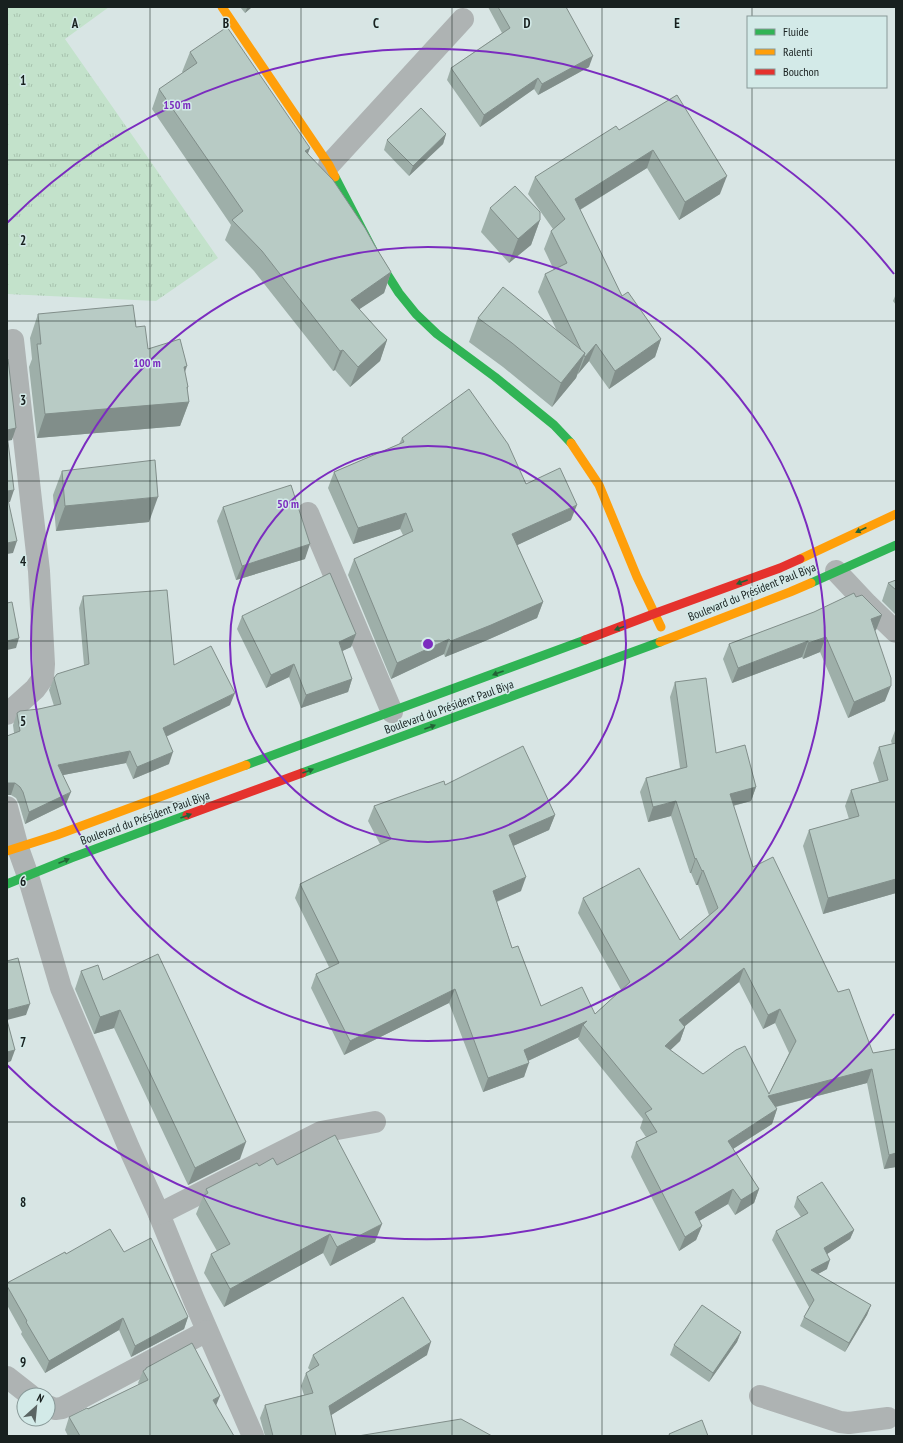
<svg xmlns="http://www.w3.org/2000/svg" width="903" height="1443" font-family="'PT Sans Narrow',sans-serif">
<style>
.grass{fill:url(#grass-tufts)}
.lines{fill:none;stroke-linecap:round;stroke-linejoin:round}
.street{stroke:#aeb3b3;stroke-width:22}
.fast{stroke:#30b455;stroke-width:9}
.slow{stroke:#ff9f0a;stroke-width:9}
.jam{stroke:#e5322d;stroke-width:9}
.wall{fill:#9eafa9;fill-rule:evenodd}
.shaded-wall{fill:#818e8a}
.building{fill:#b8cbc5;stroke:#818e8a;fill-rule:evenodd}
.oneway{fill:#236337}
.grid{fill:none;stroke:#18201f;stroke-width:1;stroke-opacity:0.55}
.ring{fill:none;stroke:#7b2cbf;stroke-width:2}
.labels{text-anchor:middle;stroke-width:3;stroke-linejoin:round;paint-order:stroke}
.street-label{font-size:12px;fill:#18201f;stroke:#d3eae8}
.grid-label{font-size:13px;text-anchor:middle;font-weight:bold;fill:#18201f;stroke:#d3eae8;stroke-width:3;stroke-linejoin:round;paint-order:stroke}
.centre{fill:#7b2cbf;stroke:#d3eae8;stroke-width:2}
.ring-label{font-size:12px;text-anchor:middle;font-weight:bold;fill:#7b2cbf;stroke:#d3eae8;stroke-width:3;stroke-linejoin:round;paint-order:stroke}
</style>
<defs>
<pattern id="grass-tufts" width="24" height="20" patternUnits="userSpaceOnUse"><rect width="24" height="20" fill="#c3e2cb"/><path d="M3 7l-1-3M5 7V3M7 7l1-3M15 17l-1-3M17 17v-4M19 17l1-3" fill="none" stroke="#a7c2ae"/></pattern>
</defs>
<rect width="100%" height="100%" fill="#d8e5e4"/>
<path class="grass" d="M 7,7 L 109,7 L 65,39 L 218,258 L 156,301 L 7,294 Z"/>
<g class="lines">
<g class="street">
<path d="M 329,165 L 463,19"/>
<path d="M 308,513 L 392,712"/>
<path d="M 836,571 L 867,604 L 896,632"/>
<path d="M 7,714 L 35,689 L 43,678 L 44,664 L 39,571 L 13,340"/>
<path d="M 7,807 L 18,848 L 28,876 L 61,988 L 129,1148 L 159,1214 L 194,1300 L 253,1436"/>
<path d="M 159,1214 L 321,1132 L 375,1122"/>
<path d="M 7,1377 L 30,1395"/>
<path d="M 760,1396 L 840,1422 L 849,1423 L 888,1418"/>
<path d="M 48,1406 L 55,1409 L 62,1408 L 207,1331"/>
</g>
<g class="fast">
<path d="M 335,177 L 378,260 L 399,293 L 416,314 L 437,334 L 495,377 L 554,425 L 571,443"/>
<path d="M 811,583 L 896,545"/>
<path d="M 246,765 L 585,640"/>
<path d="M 302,773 L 660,642"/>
<path d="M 7,884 L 71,858 L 187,815"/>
</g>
<g class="slow">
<path d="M 222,7 L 329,165 L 335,177"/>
<path d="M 571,443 L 599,485 L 637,577 L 661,627"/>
<path d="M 800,559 L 896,514"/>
<path d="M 660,642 L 790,592 L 811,583"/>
<path d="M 7,851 L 57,835 L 246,765"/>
</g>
<g class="jam">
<path d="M 585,640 L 656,613 L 780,568 L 800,559"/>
<path d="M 187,815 L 302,773"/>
</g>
</g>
<g class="wall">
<path d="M 240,7 L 252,7 L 245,13 Z"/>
<path d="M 488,7 L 566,7 L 589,67 L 538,95 L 534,89 L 480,127 L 447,80 L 451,68 L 502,33 Z"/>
<path d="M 190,52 L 310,148 L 308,153 L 375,246 L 391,272 L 384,293 L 359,309 L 387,340 L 380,361 L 350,387 L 335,370 L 333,371 L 254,271 L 225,240 L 231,225 L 152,109 L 159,89 L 183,73 L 182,72 Z"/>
<path d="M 677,95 L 720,194 L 679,220 L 647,168 L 580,210 L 622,296 L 661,339 L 655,357 L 609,389 L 589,361 L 578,374 L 578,373 L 576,378 L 552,407 L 503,367 L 469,342 L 478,318 L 557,331 L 538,292 L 545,274 L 554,270 L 544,249 L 551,231 L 553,229 L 528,194 L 535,177 L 619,130 Z"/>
<path d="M 446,134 L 443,144 L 409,176 L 384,150 L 387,140 Z"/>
<path d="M 490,208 L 540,220 L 531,245 L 509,263 L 481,232 Z"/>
<path d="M 896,294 L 896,305 L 893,301 Z"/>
<path d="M 38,314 L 136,327 L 148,349 L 185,373 L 188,387 L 187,390 L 189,402 L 180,426 L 37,438 L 29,367 L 32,359 L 30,338 Z"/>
<path d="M 402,438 L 526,484 L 571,520 L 517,545 L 543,602 L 537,618 L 485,641 L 445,657 L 444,654 L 391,679 L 348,575 L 354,559 L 403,535 L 400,529 L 353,544 L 328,488 L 334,472 L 399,444 Z"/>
<path d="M 62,471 L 149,522 L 56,531 L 53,495 Z"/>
<path d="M 223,507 L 305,559 L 236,580 L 217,521 Z"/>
<path d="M 896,580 L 896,615 L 882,601 L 888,583 Z"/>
<path d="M 83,596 L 174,665 L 230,705 L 166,737 L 169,764 L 133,779 L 126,763 L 63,775 L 66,804 L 25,824 L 19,804 L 16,798 L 11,795 L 14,733 L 13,725 L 17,713 L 54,706 L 49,690 L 54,678 L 84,665 L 79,608 Z"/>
<path d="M 856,597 L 882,615 L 876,630 L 875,631 L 885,701 L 848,718 L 820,652 L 803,659 L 802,657 L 732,683 L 723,659 L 729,644 Z"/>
<path d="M 242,616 L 356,634 L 351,647 L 342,651 L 352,679 L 348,692 L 301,708 L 289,677 L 266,688 L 237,629 Z"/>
<path d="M 675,682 L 716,753 L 756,787 L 751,801 L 733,806 L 753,867 L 838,992 L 873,1053 L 896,1049 L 896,1167 L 884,1169 L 867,1083 L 776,1107 L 777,1109 L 772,1124 L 733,1149 L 759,1189 L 754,1203 L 735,1215 L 728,1204 L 699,1221 L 702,1226 L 696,1240 L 679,1251 L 631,1157 L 636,1142 L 646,1137 L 640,1128 L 643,1119 L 578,1039 L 579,1037 L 528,1061 L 524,1077 L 483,1092 L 449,1003 L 344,1055 L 311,988 L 316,974 L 329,967 L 295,898 L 300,884 L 380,844 L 368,821 L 374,806 L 445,785 L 555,815 L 549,830 L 513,846 L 521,891 L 497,902 L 512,948 L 541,1006 L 595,1014 L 621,990 L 578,913 L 583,898 L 680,940 L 709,915 L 698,885 L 696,885 L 691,873 L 690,873 L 671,816 L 648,822 L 640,792 L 646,778 L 680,768 L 670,697 ZM 739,982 L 763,1029 L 775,1023 L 789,1053 L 769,1094 L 703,1074 L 670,1050 L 680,1041 L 685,1027 L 685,1026 Z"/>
<path d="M 896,728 L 896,893 L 823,914 L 803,846 L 809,830 L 849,819 L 845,806 L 851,790 L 879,782 L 873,763 L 879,747 L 892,744 L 891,741 Z"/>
<path d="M 81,971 L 103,980 L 240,1159 L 188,1185 L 114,1028 L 94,1034 L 75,989 Z"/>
<path d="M 277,1165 L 375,1242 L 330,1266 L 323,1253 L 224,1307 L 204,1273 L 211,1254 L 217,1251 L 196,1214 L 206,1189 L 259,1166 Z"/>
<path d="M 797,1197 L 854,1230 L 850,1239 L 827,1254 L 827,1269 L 818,1274 L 871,1305 L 867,1315 L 845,1352 L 800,1326 L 804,1317 L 809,1307 L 772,1240 L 776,1231 L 801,1217 L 794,1207 Z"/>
<path d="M 124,1252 L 188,1317 L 184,1329 L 131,1357 L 119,1330 L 45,1373 L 21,1334 L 22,1332 L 7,1305 L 7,1283 L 66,1254 Z"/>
<path d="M 741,1332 L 737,1342 L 709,1382 L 670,1355 L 674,1345 Z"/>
<path d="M 313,1355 L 427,1355 L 331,1415 L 336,1436 L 265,1436 L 260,1418 L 265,1405 L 304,1395 L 301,1386 L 306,1373 L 310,1370 L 308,1368 Z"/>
<path d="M 146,1368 L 216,1406 L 234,1436 L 68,1436 L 65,1430 L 69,1417 L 139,1385 L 138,1383 L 143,1371 L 145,1370 Z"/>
</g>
<g class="shaded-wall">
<path d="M 248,7 L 252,7 L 245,13 L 247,8 Z"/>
<path d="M 593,56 L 589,67 L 538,95 L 542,84 Z"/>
<path d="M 538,78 L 534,89 L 480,127 L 484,115 Z"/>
<path d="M 446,134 L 443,144 L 409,176 L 413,166 Z"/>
<path d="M 310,148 L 302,168 L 305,151 Z"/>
<path d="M 653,150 L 647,168 L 568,217 L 575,199 Z"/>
<path d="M 727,176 L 720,194 L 679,220 L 685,202 Z"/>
<path d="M 540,220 L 531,245 L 509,263 L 518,239 Z"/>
<path d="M 391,272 L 384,293 L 343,320 L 351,300 Z"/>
<path d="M 661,339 L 655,357 L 609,389 L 615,371 Z"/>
<path d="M 387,340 L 380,361 L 350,387 L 358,367 Z"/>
<path d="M 596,344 L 589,361 L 578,374 L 585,357 Z"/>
<path d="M 343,350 L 335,370 L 333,371 L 340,351 Z"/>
<path d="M 585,353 L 576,378 L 552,407 L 561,383 Z"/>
<path d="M 187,366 L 179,389 L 184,367 Z"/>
<path d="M 187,387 L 188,387 L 182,403 L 189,402 L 180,426 L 37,438 L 45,414 Z"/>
<path d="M 16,428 L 12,440 L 7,441 L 7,430 Z"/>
<path d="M 14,490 L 10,502 L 7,502 L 7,491 Z"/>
<path d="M 158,497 L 149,522 L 56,531 L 65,506 Z"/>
<path d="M 577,505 L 571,520 L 507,550 L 512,534 Z"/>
<path d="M 406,513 L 400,529 L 353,544 L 358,528 Z"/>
<path d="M 17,541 L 13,553 L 7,554 L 7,543 Z"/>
<path d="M 310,544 L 305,559 L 236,580 L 242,566 Z"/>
<path d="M 543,602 L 537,618 L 485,641 L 445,657 L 451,641 Z"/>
<path d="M 882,615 L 876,630 L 865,635 L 871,619 Z"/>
<path d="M 356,634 L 351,647 L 334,655 L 339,642 Z"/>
<path d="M 826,637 L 820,652 L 803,659 L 808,643 Z"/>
<path d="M 19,638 L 16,648 L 7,650 L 7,641 Z"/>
<path d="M 449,639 L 444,654 L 391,679 L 397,663 Z"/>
<path d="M 808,641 L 802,657 L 732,683 L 738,668 Z"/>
<path d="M 294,664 L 289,677 L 266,688 L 271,675 Z"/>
<path d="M 352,679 L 348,692 L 301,708 L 306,695 Z"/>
<path d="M 891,686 L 885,701 L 848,718 L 854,702 Z"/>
<path d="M 235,693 L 230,705 L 159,740 L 163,728 Z"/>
<path d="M 130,751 L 126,763 L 53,777 L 58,765 Z"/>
<path d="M 173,752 L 169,764 L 133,779 L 137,767 Z"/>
<path d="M 8,783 L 15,783 L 11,795 L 7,795 L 7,784 Z"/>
<path d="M 756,787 L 751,801 L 724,808 L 730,794 Z"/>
<path d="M 71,792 L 66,804 L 25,824 L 29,812 Z"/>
<path d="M 676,801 L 671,816 L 648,822 L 653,807 Z"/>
<path d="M 555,815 L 549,830 L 504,850 L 509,835 Z"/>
<path d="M 696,858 L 691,873 L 690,873 L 695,859 Z"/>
<path d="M 703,870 L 698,885 L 696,885 L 702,871 Z"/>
<path d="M 526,877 L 521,891 L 488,905 L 493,891 Z"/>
<path d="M 896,879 L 896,893 L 823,914 L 828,898 Z"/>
<path d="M 744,968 L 739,982 L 674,1035 L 679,1020 Z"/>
<path d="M 455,989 L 449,1003 L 344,1055 L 350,1041 Z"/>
<path d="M 30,1004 L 26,1015 L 7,1020 L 7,1010 Z"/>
<path d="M 780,1009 L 775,1023 L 763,1029 L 768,1015 Z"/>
<path d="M 120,1010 L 114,1028 L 94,1034 L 100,1017 Z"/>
<path d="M 587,1021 L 583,1025 L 579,1037 L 519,1065 L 524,1050 Z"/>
<path d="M 685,1027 L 680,1041 L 659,1061 L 665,1046 Z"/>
<path d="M 15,1050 L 11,1061 L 7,1063 L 7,1052 Z"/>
<path d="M 529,1063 L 524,1077 L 483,1092 L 488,1078 Z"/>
<path d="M 872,1069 L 867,1083 L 763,1110 L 768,1096 Z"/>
<path d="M 777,1109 L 772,1124 L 722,1156 L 728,1141 Z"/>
<path d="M 246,1142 L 240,1159 L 188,1185 L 195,1168 Z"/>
<path d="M 896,1153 L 896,1167 L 884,1169 L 889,1155 Z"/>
<path d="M 733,1189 L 728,1204 L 689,1227 L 695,1212 Z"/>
<path d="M 759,1189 L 754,1203 L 735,1215 L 741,1200 Z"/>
<path d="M 382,1224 L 375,1242 L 330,1266 L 337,1247 Z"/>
<path d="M 702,1226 L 696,1240 L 679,1251 L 685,1237 Z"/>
<path d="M 854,1230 L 850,1239 L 821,1258 L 824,1248 Z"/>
<path d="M 330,1234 L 323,1253 L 224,1307 L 230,1289 Z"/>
<path d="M 830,1260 L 827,1269 L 807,1280 L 811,1270 Z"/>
<path d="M 871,1305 L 867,1315 L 845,1352 L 849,1343 Z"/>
<path d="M 188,1317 L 184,1329 L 131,1357 L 135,1346 Z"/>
<path d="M 123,1318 L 119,1330 L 45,1373 L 49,1361 Z"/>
<path d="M 741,1332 L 737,1342 L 709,1382 L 713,1373 Z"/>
<path d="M 431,1342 L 427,1355 L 325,1419 L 329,1406 Z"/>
<path d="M 220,1396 L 215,1408 L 213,1400 Z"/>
</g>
<g class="building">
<path d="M 498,7 L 566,7 L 593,56 L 542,84 L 538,78 L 484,115 L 451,68 L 510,28 Z"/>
<path d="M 227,27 L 310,148 L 305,151 L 333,180 L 365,228 L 375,246 L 391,272 L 351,300 L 387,340 L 358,367 L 343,350 L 340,351 L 262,251 L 232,220 L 243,211 L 159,89 L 197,63 L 190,52 Z"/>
<path d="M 677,95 L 727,176 L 685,202 L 653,150 L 575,199 L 622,296 L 628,292 L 661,339 L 615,371 L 596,344 L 585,357 L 584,355 L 585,353 L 582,352 L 545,274 L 567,263 L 551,231 L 565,219 L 535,177 L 616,126 L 619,130 Z"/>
<path d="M 421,108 L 446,134 L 413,166 L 387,140 Z"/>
<path d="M 515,186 L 540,212 L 540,220 L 518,239 L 490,208 Z"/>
<path d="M 503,287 L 585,353 L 561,383 L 512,343 L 478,318 Z"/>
<path d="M 133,305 L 136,327 L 145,326 L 148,349 L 180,339 L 187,366 L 184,367 L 188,387 L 187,387 L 189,402 L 45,414 L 37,344 L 41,344 L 38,314 Z"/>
<path d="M 7,359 L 8,359 L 16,428 L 7,430 Z"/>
<path d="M 469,389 L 508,444 L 526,484 L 560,468 L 577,505 L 512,534 L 543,602 L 491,625 L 451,641 L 449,639 L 397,663 L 354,559 L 413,531 L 406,513 L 358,528 L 334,472 L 404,442 L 402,438 Z"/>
<path d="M 7,434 L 14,490 L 7,491 Z"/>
<path d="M 155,460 L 158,497 L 65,506 L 62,471 Z"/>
<path d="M 291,485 L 310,544 L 242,566 L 223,507 Z"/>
<path d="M 7,495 L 17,541 L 7,543 Z"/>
<path d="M 330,573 L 356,634 L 339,642 L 352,679 L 306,695 L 294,664 L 271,675 L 242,616 Z"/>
<path d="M 896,580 L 896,590 L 888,583 Z"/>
<path d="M 167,590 L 174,665 L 211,646 L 235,693 L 163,728 L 173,752 L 137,767 L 130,751 L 58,765 L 71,792 L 29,812 L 23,792 L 20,787 L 15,783 L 8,783 L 7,784 L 7,736 L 20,731 L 17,713 L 20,711 L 39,709 L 61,704 L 54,678 L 57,674 L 89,664 L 83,596 Z"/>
<path d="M 854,593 L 856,597 L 862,595 L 882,615 L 871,619 L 891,678 L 891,686 L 854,702 L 826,637 L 808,643 L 808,641 L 738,668 L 729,644 L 814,612 Z"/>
<path d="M 12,602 L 19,638 L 7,641 L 7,603 Z"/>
<path d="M 706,678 L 716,753 L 745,745 L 756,787 L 730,794 L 753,867 L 773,857 L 838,992 L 849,989 L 873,1053 L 896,1049 L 896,1153 L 889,1155 L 872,1069 L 768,1096 L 777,1109 L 728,1141 L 759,1189 L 741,1200 L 733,1189 L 695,1212 L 702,1226 L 685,1237 L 636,1142 L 657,1132 L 645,1113 L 652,1109 L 583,1025 L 587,1021 L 524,1050 L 529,1063 L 488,1078 L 455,989 L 350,1041 L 316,974 L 339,963 L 300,884 L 391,839 L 374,806 L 444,781 L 445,785 L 523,746 L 539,780 L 555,815 L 509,835 L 526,877 L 493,891 L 512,948 L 518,946 L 541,1006 L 582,987 L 595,1014 L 630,982 L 583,898 L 639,868 L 680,940 L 718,908 L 703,870 L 702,871 L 696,858 L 695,859 L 676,801 L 653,807 L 646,778 L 687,767 L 675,682 ZM 744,968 L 768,1015 L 780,1009 L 796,1041 L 769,1094 L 745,1046 L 736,1050 L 703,1074 L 665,1046 L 685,1027 L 679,1020 Z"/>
<path d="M 896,743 L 896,879 L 828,898 L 809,830 L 859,816 L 851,790 L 888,780 L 879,747 Z"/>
<path d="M 158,954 L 246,1142 L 195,1168 L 120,1010 L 100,1017 L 81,971 L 98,965 L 103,980 Z"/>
<path d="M 18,958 L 30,1004 L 7,1010 L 7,961 Z"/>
<path d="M 7,1020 L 15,1050 L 7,1052 Z"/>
<path d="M 335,1135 L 382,1224 L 337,1247 L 330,1234 L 230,1289 L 211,1254 L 230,1244 L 203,1196 L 208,1193 L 206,1189 L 257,1163 L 259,1166 L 273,1158 L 277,1165 Z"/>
<path d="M 822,1182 L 854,1230 L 824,1248 L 830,1260 L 811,1270 L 871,1305 L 849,1343 L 804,1317 L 814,1300 L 776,1231 L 808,1213 L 797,1197 Z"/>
<path d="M 110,1229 L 124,1252 L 151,1238 L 188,1317 L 135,1346 L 123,1318 L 49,1361 L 26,1322 L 27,1321 L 7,1286 L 7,1283 L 65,1252 L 66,1254 Z"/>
<path d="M 403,1297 L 431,1342 L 329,1406 L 336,1436 L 273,1436 L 265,1405 L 313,1393 L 306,1373 L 319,1365 L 313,1355 Z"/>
<path d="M 702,1305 L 741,1332 L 713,1373 L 674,1345 Z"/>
<path d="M 192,1343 L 220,1396 L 213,1400 L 234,1436 L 80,1436 L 69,1417 L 87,1408 L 88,1409 L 148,1380 L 143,1371 L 146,1369 L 146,1368 Z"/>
<path d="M 461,1419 L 492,1436 L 358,1436 Z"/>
<path d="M 702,1420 L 708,1436 L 670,1436 L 669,1434 Z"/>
</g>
<defs><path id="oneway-solid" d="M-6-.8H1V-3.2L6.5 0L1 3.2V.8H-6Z"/></defs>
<g class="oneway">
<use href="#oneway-solid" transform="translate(861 530) rotate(155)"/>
<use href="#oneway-solid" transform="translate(742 582) rotate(160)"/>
<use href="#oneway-solid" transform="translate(620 628) rotate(160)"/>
<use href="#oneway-solid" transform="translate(498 673) rotate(160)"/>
<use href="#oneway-solid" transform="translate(430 727) rotate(-20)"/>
<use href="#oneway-solid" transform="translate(308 771) rotate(-20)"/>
<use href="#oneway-solid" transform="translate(186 816) rotate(-20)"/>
<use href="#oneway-solid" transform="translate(64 861) rotate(-22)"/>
</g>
<path class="grid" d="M 150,7 L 150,1436M 301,7 L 301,1436M 452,7 L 452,1436M 602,7 L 602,1436M 752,7 L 752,17M 752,87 L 752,1436M 7,160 L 896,160M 7,321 L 896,321M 7,481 L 896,481M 7,641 L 896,641M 7,802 L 896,802M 7,962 L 896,962M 7,1122 L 896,1122M 7,1283 L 896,1283"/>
<g class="ring">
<circle cx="428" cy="644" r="198"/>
<circle cx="428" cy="644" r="397"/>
<path d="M894 1014A595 595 0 0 1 7 1065M7 223A595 595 0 0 1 894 274"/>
</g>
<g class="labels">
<g class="street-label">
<text transform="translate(752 592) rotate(-22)" y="4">Boulevard du Président Paul Biya</text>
<text transform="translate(449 707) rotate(-20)" y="4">Boulevard du Président Paul Biya</text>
<text transform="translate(145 818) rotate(-20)" y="4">Boulevard du Président Paul Biya</text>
</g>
</g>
<g class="grid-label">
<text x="75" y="28">A</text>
<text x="226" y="28">B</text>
<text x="376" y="28">C</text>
<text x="527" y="28">D</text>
<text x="677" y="28">E</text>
<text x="23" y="85">1</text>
<text x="23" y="245">2</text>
<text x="23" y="405">3</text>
<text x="23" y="566">4</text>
<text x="23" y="726">5</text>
<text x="23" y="886">6</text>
<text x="23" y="1047">7</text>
<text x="23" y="1207">8</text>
<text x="23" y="1367">9</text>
</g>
<circle cx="428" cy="644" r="6" class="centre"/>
<g class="ring-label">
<text x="177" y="109">150 m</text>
<text x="147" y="367">100 m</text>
<text x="288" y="508">50 m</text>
</g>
<rect width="903" height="1443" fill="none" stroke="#18201f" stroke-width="16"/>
<rect x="747" y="16" width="140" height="72" fill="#d3eae8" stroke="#889998"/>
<rect x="755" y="29" width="20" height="6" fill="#30b455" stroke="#889998"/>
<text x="783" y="36" font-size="12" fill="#18201f">Fluide</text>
<rect x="755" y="49" width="20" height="6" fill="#ff9f0a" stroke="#889998"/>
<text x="783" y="56" font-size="12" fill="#18201f">Ralenti</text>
<rect x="755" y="69" width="20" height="6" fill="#e5322d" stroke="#889998"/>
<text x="783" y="76" font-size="12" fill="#18201f">Bouchon</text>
<g transform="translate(36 1407) rotate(27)"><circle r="19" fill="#d3eae8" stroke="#889998"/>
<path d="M0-3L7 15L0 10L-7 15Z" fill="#5b6564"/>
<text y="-6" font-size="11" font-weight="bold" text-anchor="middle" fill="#18201f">N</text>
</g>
</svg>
